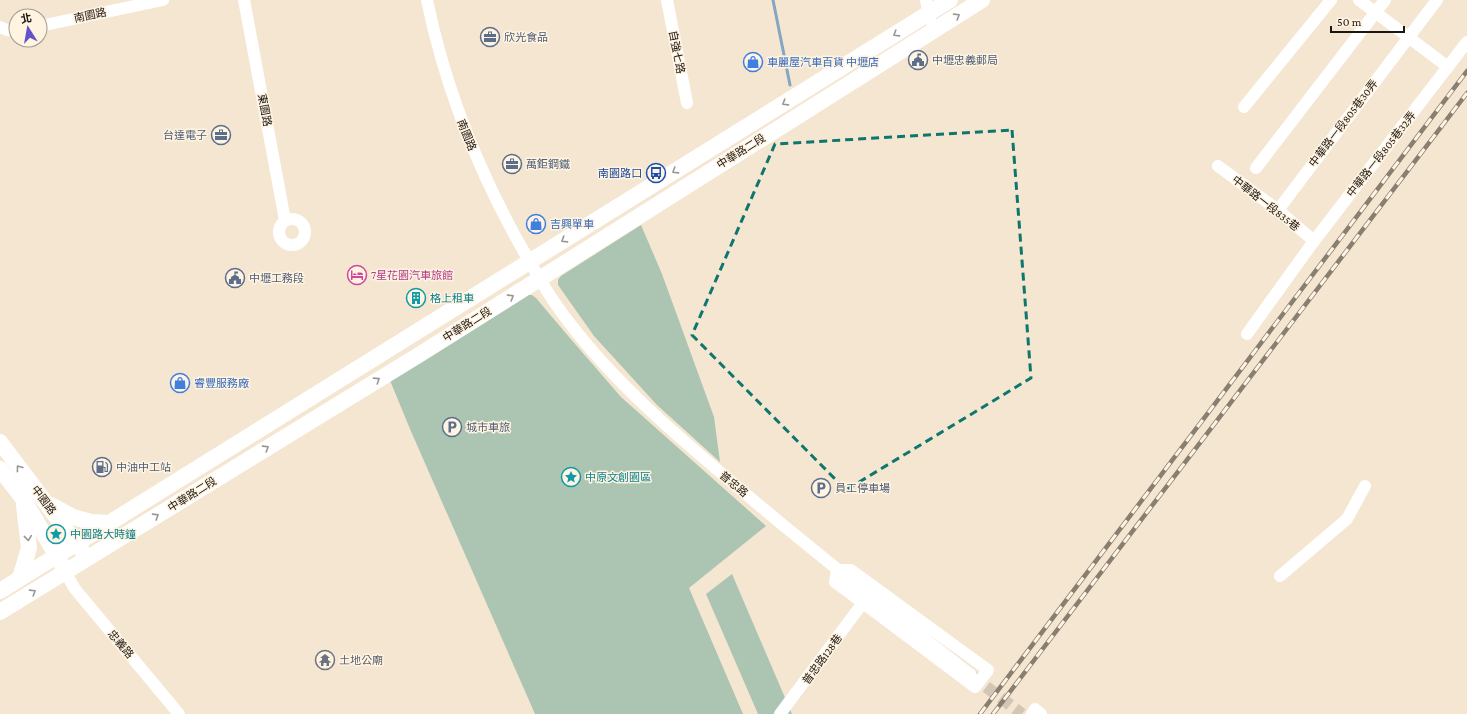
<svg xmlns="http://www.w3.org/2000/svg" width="1467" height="714" font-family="'Crimson Pro','Noto Sans TC',serif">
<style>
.green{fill:#abc5b2}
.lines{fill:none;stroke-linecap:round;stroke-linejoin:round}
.stream{stroke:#84a6c1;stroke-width:3}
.minor-tunnel{stroke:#d3c7b4;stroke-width:12;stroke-dasharray:12 6;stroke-linecap:butt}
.minor{stroke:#fff;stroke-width:12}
.major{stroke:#fff;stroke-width:16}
.rail-casing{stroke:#897f71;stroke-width:4.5}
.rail{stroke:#fff3e2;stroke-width:3;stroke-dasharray:9;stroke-linecap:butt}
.oneway{stroke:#989693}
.marked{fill:none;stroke:#0f766e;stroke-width:3;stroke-dasharray:8 5;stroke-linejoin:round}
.labels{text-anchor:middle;stroke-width:3;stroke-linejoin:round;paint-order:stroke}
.street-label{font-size:11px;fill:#1b160f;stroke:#fff3e2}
.service-label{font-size:11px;fill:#4e5e75;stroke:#fff3e2;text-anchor:start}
.shop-label{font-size:11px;fill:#366cbe;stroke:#fff3e2;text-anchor:start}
.transit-label{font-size:11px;fill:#164399;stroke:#fff3e2;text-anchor:end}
.hotel-label{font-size:11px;fill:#b23c85;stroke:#fff3e2;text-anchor:start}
.culture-label{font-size:11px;fill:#0d838f;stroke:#fff3e2;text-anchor:start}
.worship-label{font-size:11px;fill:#5b616d;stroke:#fff3e2;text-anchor:start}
</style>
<rect width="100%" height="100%" fill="#f4e6d1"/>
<g class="green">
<path d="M 641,225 L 662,274 L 714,417 L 720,462 L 657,405 L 594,336 L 558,285 L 558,280 L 561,276 Z"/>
<path d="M 527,295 L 532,295 L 536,298 L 569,337 L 621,397 L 766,526 L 689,588 L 743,714 L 535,714 L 410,429 L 389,378 Z"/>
<path d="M 732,574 L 792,714 L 758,714 L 706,594 Z"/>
</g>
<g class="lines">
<path class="stream" d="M 773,0 L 790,85"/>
<path class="minor-tunnel" d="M 972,676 L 1022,714"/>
<g class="minor">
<path d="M 244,0 L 285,220"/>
<path d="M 427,0 C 444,83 474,160 514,234 C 531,264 547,294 568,321 C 615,383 675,434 734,484 C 811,550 891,612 971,675"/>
<path d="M 667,0 L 687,103"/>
<path d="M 926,0 L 930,20"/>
<path d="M 1359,0 L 1448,67"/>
<path d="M 40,26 L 163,0"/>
<path d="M 0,27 L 7,30 L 16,31"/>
<path d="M 1244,107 L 1331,0"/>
<path d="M 1218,166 L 1278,210 L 1314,241"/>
<path d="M 1256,168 L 1385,0"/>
<path d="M 1278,210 L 1437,0"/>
<circle cx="292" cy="232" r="13"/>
<path d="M 1247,334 L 1314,241 L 1467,42"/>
<path d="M 837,570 L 851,570 L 988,670 L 975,687 L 835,582 Z"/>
<path d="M 65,572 L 75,589 L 179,714"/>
<path d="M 1280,576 L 1347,519 L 1365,486"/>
<path d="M 780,714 L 862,604"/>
<path d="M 1032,714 L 1035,709 L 1041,714"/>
</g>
<g class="major">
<path d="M 0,442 L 82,551"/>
<path d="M 0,469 L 24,500 L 62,565"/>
<path d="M 51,505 L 73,517 L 91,522 L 109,523"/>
<path d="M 20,578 L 29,548 L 24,505"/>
<path d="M 0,591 L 950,0"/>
<path d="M 0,612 L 422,353 L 982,0"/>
</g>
<g class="rail-casing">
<g id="rail">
<path d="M 980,714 L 1467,71"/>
<path d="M 993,714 L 1467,93"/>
</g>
</g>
<use href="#rail" class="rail"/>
</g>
<defs><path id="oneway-chevron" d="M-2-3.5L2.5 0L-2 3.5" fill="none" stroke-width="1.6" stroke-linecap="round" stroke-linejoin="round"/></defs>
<g class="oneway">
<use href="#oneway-chevron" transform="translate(957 16) rotate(-32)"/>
<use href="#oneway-chevron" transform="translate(896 34) rotate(148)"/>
<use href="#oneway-chevron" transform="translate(785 103) rotate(148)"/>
<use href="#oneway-chevron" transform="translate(675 171) rotate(148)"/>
<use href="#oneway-chevron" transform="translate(564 240) rotate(148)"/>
<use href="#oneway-chevron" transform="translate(511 297) rotate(-32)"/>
<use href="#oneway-chevron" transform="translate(377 380) rotate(-33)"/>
<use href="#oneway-chevron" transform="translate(266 448) rotate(-32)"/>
<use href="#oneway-chevron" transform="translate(19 468) rotate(-127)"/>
<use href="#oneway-chevron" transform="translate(156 516) rotate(-32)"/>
<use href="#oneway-chevron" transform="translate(28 538) rotate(84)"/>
<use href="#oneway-chevron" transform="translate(33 592) rotate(-32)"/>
</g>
<path class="marked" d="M 1012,130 L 1031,378 L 846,490 L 692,335 L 775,144 Z"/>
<defs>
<g id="office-ring" transform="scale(1)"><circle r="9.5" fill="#fff3e2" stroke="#5c6f8a" stroke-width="1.5"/><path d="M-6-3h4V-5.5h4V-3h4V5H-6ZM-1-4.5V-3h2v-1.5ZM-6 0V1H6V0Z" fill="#5c6f8a"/></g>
<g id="civic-ring" transform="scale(1)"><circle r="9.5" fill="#fff3e2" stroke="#5c6f8a" stroke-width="1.5"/><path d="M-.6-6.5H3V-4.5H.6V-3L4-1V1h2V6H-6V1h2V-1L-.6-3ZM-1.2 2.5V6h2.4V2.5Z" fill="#5c6f8a"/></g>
<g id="shop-ring" transform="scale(1)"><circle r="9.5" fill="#fff3e2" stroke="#3f7fe0" stroke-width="1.5"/><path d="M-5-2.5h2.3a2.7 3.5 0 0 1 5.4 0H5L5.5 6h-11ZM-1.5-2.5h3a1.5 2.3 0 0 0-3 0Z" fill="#3f7fe0"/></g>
<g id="bus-ring" transform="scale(1)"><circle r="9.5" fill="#fff3e2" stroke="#1a4fb4" stroke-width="1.5"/><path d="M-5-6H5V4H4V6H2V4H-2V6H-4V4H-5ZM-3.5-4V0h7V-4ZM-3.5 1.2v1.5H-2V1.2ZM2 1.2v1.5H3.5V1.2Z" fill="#1a4fb4"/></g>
<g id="hotel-ring" transform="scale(1)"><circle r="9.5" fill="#fff3e2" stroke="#d1479c" stroke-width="1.5"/><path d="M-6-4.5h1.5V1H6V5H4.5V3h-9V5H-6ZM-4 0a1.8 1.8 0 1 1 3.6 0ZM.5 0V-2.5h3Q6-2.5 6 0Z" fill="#d1479c"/></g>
<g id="building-ring" transform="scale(1)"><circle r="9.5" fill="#fff3e2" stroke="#0f9aa8" stroke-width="1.5"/><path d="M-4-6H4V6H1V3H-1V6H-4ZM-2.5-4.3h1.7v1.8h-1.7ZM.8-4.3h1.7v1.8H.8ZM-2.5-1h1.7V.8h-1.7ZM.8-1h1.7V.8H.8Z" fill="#0f9aa8"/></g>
<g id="parking-ring" transform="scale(1)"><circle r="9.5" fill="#fff3e2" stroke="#5c6f8a" stroke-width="1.5"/><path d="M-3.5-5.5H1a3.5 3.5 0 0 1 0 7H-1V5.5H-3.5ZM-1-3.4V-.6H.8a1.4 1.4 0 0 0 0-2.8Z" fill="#5c6f8a"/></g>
<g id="fuel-ring" transform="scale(1)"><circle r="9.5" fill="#fff3e2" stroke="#5c6f8a" stroke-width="1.5"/><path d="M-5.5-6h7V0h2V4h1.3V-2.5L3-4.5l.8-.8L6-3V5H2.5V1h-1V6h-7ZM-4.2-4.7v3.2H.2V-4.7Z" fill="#5c6f8a"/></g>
<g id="sight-ring" transform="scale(1)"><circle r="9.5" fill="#fff3e2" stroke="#0f9aa8" stroke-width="1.5"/><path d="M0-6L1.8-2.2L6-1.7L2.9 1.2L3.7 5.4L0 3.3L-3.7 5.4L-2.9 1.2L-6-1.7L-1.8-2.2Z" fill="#0f9aa8"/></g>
<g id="temple-ring" transform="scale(1)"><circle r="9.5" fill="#fff3e2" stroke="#6b7280" stroke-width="1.5"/><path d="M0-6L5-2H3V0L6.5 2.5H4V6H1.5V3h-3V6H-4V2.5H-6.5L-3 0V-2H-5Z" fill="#6b7280"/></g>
</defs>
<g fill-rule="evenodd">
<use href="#office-ring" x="490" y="37"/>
<use href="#civic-ring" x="918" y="60"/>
<use href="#shop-ring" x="753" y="62"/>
<use href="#office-ring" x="221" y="135"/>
<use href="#office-ring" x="512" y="164"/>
<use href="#bus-ring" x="656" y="173"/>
<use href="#shop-ring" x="536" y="224"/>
<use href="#hotel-ring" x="357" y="275"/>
<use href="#civic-ring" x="235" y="278"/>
<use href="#building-ring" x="416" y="298"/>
<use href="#shop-ring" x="180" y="383"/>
<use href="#parking-ring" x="452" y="427"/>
<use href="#fuel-ring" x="102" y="467"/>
<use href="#sight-ring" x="571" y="477"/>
<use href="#parking-ring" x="821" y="488"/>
<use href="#sight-ring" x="56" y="534"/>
<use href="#temple-ring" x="325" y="660"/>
</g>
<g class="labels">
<g class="street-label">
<text transform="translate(90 15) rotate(-12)" y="4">南園路</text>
<text transform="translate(677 52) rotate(79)" y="4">自強七路</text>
<text transform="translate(265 110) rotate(79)" y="4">東園路</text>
<text transform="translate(1343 123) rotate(-53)" y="4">中華路一段805巷30弄</text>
<text transform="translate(467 135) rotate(68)" y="4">南園路</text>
<text transform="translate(741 151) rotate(-32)" y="4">中華路二段</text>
<text transform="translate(1381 154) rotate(-52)" y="4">中華路一段805巷32弄</text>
<text transform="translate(1266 203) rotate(38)" y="4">中華路一段835巷</text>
<text transform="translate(467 324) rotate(-32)" y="4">中華路二段</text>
<text transform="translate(734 484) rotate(40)" y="4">普忠路</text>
<text transform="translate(192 494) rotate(-32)" y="4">中華路二段</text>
<text transform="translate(44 500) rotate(53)" y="4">中園路</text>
<text transform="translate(121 644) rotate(50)" y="4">忠義路</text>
<text transform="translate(822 659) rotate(-54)" y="4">普忠路128巷</text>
</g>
<g class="service-label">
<text x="504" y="41">欣光食品</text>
<text x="932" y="64">中壢忠義郵局</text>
<text x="207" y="139" text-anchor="end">台達電子</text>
<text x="526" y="168">萬鉅鋼鐵</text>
<text x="249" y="282">中壢工務段</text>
<text x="466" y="431">城市車旅</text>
<text x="116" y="471">中油中工站</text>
<text x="835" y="492">員工停車場</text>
</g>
<g class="shop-label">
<text x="767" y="66">車麗屋汽車百貨 中壢店</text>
<text x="550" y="228">吉興單車</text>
<text x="194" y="387">睿豐服務廠</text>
</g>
<g class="transit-label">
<text x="642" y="177">南園路口</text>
</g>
<g class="hotel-label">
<text x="371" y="279">7星花園汽車旅館</text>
</g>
<g class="culture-label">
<text x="430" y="302">格上租車</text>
<text x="585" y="481">中原文創園區</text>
<text x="70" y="538">中園路大時鐘</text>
</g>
<g class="worship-label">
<text x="339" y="664">土地公廟</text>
</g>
</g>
<g transform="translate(28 28) rotate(349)"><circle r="19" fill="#fff3e2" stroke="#a49b8e"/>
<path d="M0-3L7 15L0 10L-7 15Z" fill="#6352cb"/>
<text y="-6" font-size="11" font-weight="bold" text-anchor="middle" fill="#1b160f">北</text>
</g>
<path d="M1331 26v6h73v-6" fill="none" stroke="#1b160f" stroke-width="2"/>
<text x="1337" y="26" font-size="12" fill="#1b160f" stroke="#fff3e2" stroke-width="3" paint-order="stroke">50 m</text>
</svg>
